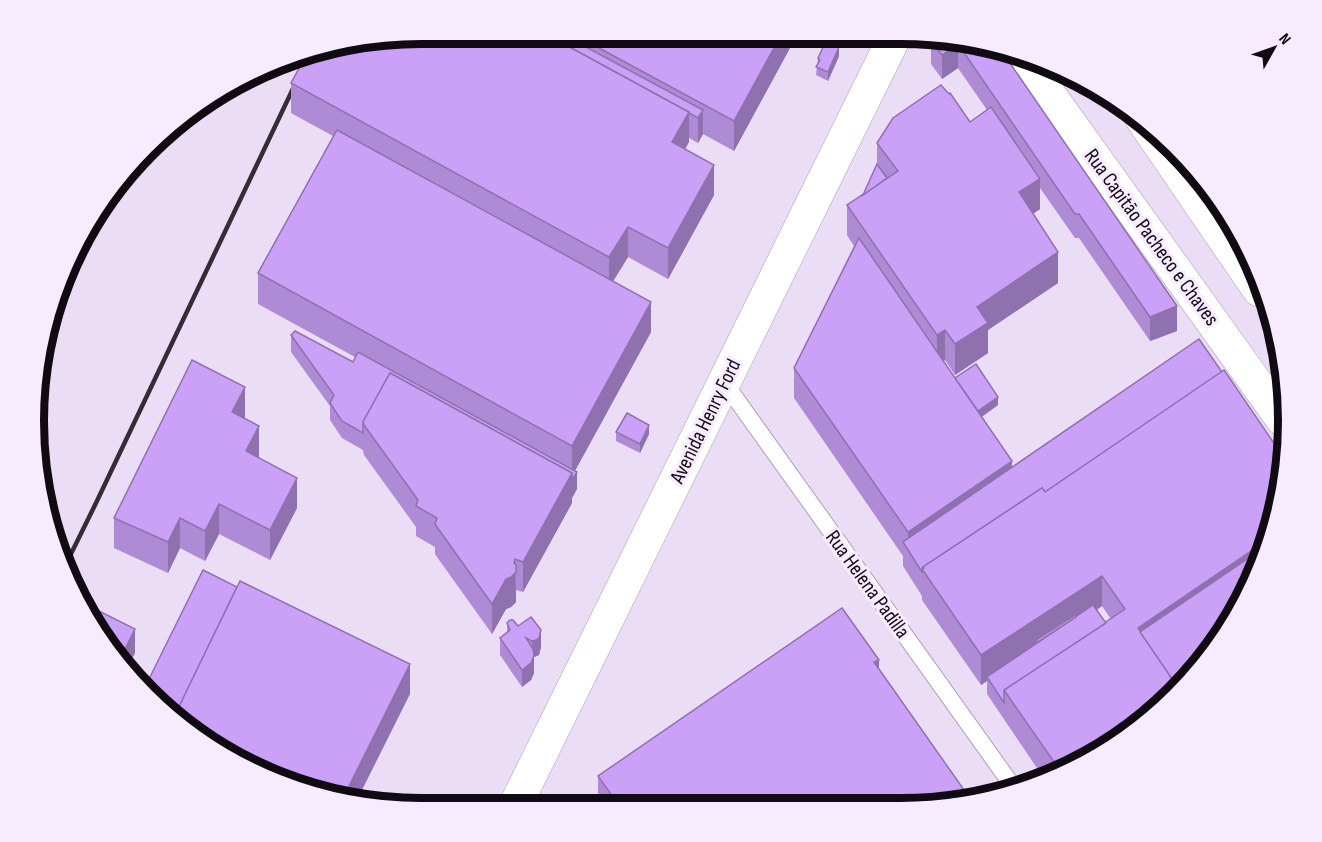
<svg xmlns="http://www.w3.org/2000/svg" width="1322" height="842" font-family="'Sofia Sans Condensed',sans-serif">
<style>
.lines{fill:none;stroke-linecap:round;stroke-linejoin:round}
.service-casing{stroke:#ac9fb6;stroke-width:18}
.minor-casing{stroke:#ac9fb6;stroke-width:34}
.tertiary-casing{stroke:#ac9fb6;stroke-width:34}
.secondary-casing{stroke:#ac9fb6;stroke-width:34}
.service{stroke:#fff;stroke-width:16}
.minor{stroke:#fff;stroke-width:33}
.tertiary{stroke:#fff;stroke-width:33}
.secondary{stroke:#fff;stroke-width:33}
.rail{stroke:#342d38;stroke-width:4.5}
.wall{fill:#af8ad5;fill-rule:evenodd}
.shaded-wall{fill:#8e71ae}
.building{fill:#cba1f8;stroke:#8e71ae;stroke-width:1.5}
.labels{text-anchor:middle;stroke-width:6;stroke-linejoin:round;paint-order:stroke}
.street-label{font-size:21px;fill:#100b13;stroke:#f7ebff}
.rim{fill:none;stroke:#100b13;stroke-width:8}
</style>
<rect width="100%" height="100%" fill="#ebddf5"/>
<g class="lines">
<g class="service-casing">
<g id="service">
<path d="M 42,365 L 58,297 L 60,285"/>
<path d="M 724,382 L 1012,785"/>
</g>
</g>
<g class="minor-casing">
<path id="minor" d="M 515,806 L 895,36"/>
</g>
<g class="tertiary-casing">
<path id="tertiary" d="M 1021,55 L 1282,419"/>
</g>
<g class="secondary-casing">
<path id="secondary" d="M 1142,119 L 1259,290"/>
</g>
<use href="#service" class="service"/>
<use href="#minor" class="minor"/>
<use href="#tertiary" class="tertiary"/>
<use href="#secondary" class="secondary"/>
<path class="rail" d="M 66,564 L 96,503 L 299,76"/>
</g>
<g class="wall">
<path d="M 421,33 L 797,35 L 734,151 L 703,134 L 698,143 L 689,138 L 689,142 L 685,149 L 714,195 L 668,279 L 628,257 L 613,281 L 651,332 L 575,471 L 577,489 L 572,498 L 572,503 L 523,592 L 516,590 L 516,602 L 511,607 L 506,609 L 492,634 L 437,557 L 435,554 L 435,547 L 416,536 L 416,527 L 364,455 L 363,450 L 342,438 L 330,420 L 330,406 L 291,352 L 291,335 L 353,362 L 355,357 L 258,304 L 258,273 L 333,136 L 291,113 L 291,83 Z"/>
<path d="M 931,40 L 1001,50 L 1177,331 L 1150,341 L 1079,238 L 1075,238 L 1040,188 L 1040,209 L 1033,214 L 1058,283 L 988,330 L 988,353 L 955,375 L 945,360 L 944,361 L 955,378 L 998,405 L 982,417 L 1013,467 L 1222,372 L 1073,769 L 1043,777 L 987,694 L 987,681 L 981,685 L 922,600 L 922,596 L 903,566 L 903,556 L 794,398 L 794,368 L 854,246 L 847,235 L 847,205 L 863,195 L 877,164 L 877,143 L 970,122 L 987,110 L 958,68 L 942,79 L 931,64 ZM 1102,606 L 1111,619 L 1106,623 L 1097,610 Z"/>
<path d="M 839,56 L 828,81 L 816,75 L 818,58 Z"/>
<path d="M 245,417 L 244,419 L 259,457 L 258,458 L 297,508 L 270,560 L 219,534 L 205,561 L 180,548 L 168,573 L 114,548 L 114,518 Z"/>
<path d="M 616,432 L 649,434 L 640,453 L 616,441 Z"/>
<path d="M 507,623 L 518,626 L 541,647 L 539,655 L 534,657 L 534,673 L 531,680 L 522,687 L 500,655 L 500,638 L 507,632 Z"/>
<path d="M 879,669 L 927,808 L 598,806 L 598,776 Z"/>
</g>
<g class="shaded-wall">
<path d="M 781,35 L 797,35 L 734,151 L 734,121 Z"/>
<path d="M 958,44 L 958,68 L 942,79 L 942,55 Z"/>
<path d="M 839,47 L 839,56 L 828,81 L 828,72 Z"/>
<path d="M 703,110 L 703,134 L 698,143 L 698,118 Z"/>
<path d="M 689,112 L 689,142 L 672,173 L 672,142 Z"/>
<path d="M 714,165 L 714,195 L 668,279 L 668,248 Z"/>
<path d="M 1040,179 L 1040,209 L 1019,223 L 1019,192 Z"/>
<path d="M 628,227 L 628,257 L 609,288 L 609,257 Z"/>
<path d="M 1058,252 L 1058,283 L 988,330 L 988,353 L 955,375 L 955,344 L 977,307 Z"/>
<path d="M 651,302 L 651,332 L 572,476 L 577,472 L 577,489 L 572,498 L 572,503 L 523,592 L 523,562 L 572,473 L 572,446 Z"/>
<path d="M 1177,306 L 1177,331 L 1150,341 L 1150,317 Z"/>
<path d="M 945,330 L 945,360 L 937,366 L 937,335 Z"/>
<path d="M 245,387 L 245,417 L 232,443 L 232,412 Z"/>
<path d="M 998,397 L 998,405 L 975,421 L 975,412 Z"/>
<path d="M 649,425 L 649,434 L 640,453 L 640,444 Z"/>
<path d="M 259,426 L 259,457 L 246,482 L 246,451 Z"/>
<path d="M 1012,461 L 1012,491 L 908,549 L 908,532 Z"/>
<path d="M 297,478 L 297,508 L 270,560 L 270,530 Z"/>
<path d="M 219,504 L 219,534 L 205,561 L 205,531 Z"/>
<path d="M 180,518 L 180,548 L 168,573 L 168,542 Z"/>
<path d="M 1267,540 L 1244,586 L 1149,651 L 1138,628 Z"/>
<path d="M 515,559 L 516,602 L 511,607 L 506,609 L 492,634 L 492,604 Z"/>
<path d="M 1102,576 L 1102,606 L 1041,646 L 1036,640 L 1036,649 L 987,677 L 987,681 L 981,685 L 981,655 Z"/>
<path d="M 135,629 L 135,653 L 128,668 L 120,659 Z"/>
<path d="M 541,630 L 541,647 L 539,655 L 534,657 L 534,673 L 531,680 L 522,687 L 522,670 L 532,658 L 532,641 Z"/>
<path d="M 879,660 L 879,690 L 874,662 Z"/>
<path d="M 410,664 L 410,694 L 356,802 L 343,798 Z"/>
</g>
<g class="building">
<path d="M 421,33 L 546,34 L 689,112 L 672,142 L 714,165 L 668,248 L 628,227 L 609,257 L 291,83 L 308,52 Z"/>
<path d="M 546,34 L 562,34 L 703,110 L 698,118 L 689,113 L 689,112 Z"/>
<path d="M 573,34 L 781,35 L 734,121 Z"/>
<path d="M 933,36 L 951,36 L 1001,50 L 1177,306 L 1150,317 L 1079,214 L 1075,214 L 958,44 L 942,55 L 931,40 Z"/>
<path d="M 826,41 L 839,47 L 828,72 L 816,67 L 820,60 L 818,58 Z"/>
<path d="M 941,85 L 949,94 L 950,93 L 970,122 L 991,107 L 1040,179 L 1019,192 L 1058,252 L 977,307 L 988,323 L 955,344 L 945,330 L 937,335 L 847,205 L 898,171 L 877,143 L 893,118 Z"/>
<path d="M 337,130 L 651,302 L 572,446 L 258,273 Z"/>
<path d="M 877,164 L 887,178 L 863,195 Z"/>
<path d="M 859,238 L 1012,461 L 908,532 L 794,368 Z"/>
<path d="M 295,331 L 353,362 L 358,352 L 577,472 L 572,480 L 572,473 L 390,373 L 363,422 L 363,433 L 342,421 L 330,403 L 334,395 L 291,335 Z"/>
<path d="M 1199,339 L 1222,372 L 1045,492 L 1042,488 L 923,567 L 922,572 L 903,542 Z"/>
<path d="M 192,360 L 245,387 L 232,412 L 259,426 L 246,451 L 297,478 L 270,530 L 219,504 L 205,531 L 180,518 L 168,542 L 114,518 Z"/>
<path d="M 976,364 L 998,397 L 978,411 L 955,378 Z"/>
<path d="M 1224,370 L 1280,452 L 1276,522 L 1267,540 L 1138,628 L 1179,689 L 1157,713 L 1073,769 L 1061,772 L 1004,690 L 1125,609 L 1102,576 L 981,655 L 922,569 L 924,568 L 923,567 L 1042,488 L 1045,492 Z"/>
<path d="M 390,373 L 572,473 L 523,562 L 515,559 L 514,563 L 516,565 L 516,572 L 511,577 L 506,579 L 492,604 L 437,527 L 435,524 L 437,518 L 416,506 L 418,500 L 364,425 L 363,422 L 364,420 Z"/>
<path d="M 627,413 L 649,425 L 640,444 L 616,432 Z"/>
<path d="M 1262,549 L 1209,657 L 1179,689 L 1140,632 Z"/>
<path d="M 203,570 L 237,587 L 174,717 L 145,687 Z"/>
<path d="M 240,581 L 410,664 L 343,798 L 273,780 L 185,729 L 174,717 Z"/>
<path d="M 83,603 L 135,629 L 120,659 L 98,636 Z"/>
<path d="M 1093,605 L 1106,623 L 1004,690 L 1004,703 L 987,677 Z"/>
<path d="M 842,608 L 879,660 L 874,662 L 969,797 L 927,808 L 620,807 L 598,776 Z"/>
<path d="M 1075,615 L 1076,617 L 1038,642 L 1036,640 Z"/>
<path d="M 531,617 L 541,630 L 539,638 L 536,640 L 532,641 L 526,638 L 533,649 L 534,656 L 531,663 L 522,670 L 500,638 L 510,630 L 507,623 L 510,620 L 513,620 L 518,626 Z"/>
</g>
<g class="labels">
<g class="street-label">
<text transform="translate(1152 237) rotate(54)" y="7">Rua Capitão Pacheco e Chaves</text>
<text transform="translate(705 421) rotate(-64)" y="7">Avenida Henry Ford</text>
<text transform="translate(868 584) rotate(54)" y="7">Rua Helena Padilla</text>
</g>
</g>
<path d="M0 0H1322V842H0ZM421 44H901A377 377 0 0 1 1278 421V421A377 377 0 0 1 901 798H421A377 377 0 0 1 44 421V421A377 377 0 0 1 421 44Z" fill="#f7ebff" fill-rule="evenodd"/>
<path class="rim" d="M421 44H901A377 377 0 0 1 1278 421V421A377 377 0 0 1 901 798H421A377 377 0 0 1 44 421V421A377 377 0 0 1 421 44Z"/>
<g transform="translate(1274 48) rotate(50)" stroke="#f7ebff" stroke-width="4.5" paint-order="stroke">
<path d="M0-4.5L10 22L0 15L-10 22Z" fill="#100b13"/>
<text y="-9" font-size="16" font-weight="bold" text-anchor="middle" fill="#100b13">N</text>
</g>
</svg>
